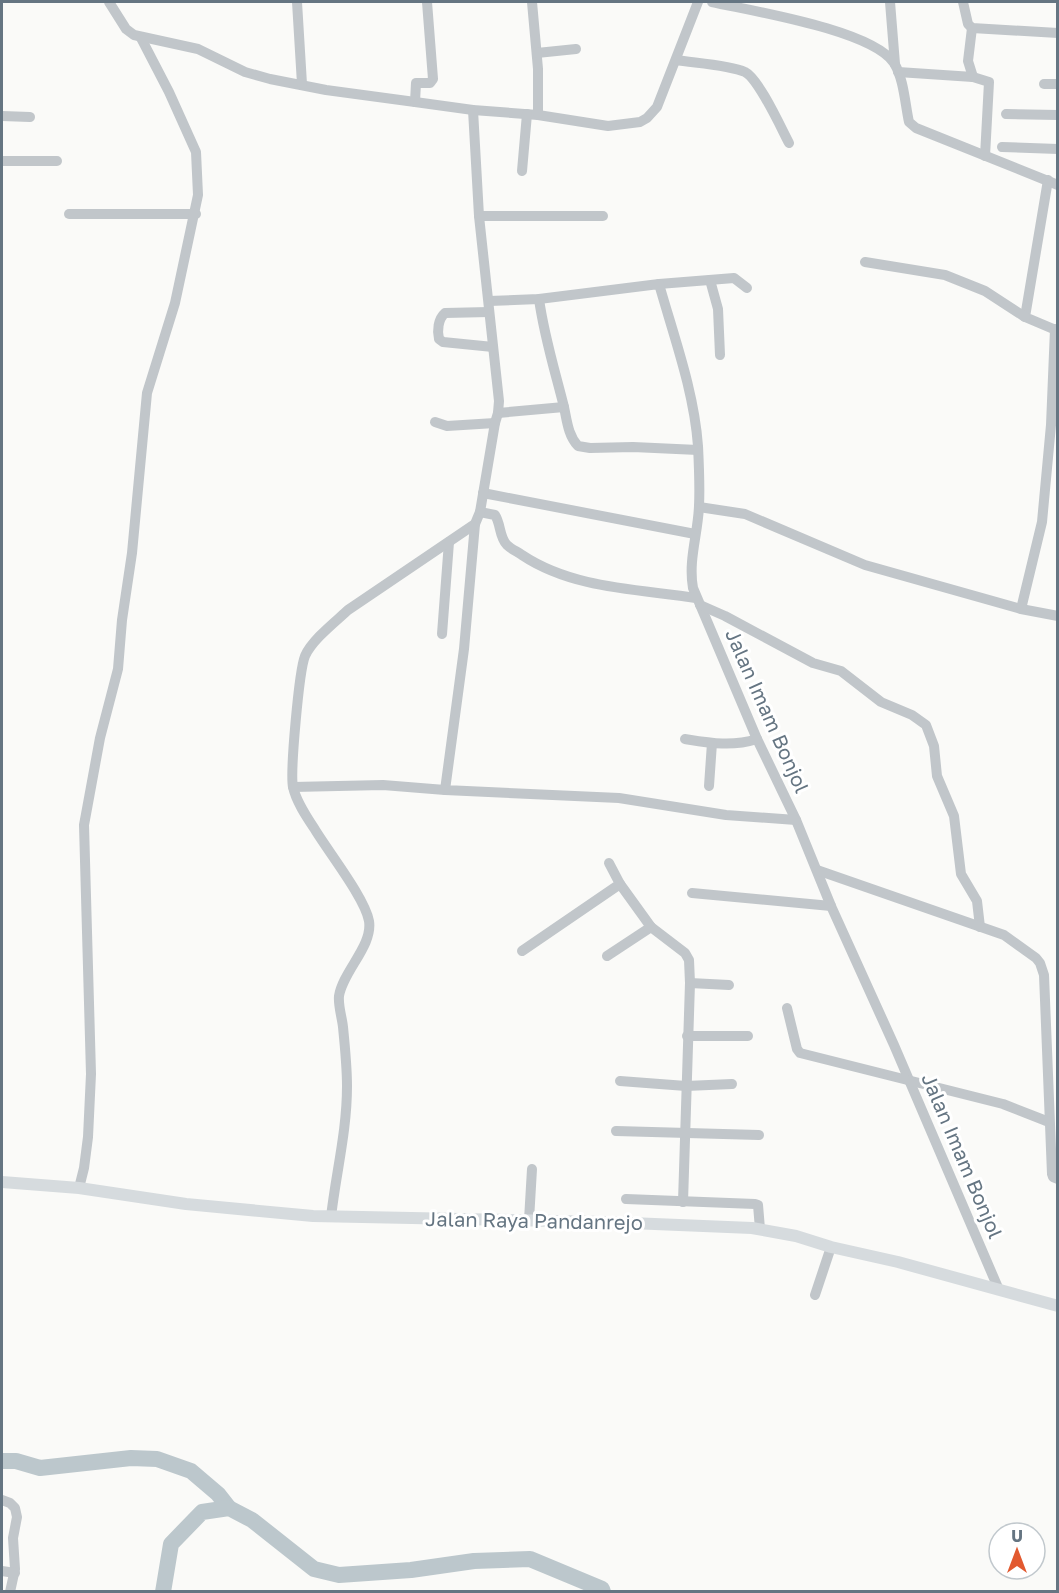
<svg xmlns="http://www.w3.org/2000/svg" width="1059" height="1593" font-family="'Golos Text',sans-serif">
<style>
.lines{fill:none;stroke-linecap:round;stroke-linejoin:round}
.river{stroke:#bcc7cc;stroke-width:16}
.minor{stroke:#c1c6ca;stroke-width:10}
.major{stroke:#d6dbde;stroke-width:12}
.labels{text-anchor:middle;stroke-width:6;stroke-linejoin:round;paint-order:stroke}
.street-label{font-size:20px;fill:#657582;stroke:#fff}
</style>
<rect width="100%" height="100%" fill="#fafaf8"/>
<g class="lines">
<g class="river">
<path d="M 2,1461 L 16,1461 L 40,1468 L 131,1458 L 157,1459 L 191,1471 L 218,1494 L 229,1508"/>
<path d="M 163,1592 L 171,1544 L 202,1512 L 229,1508 L 252,1520 L 314,1569 L 339,1575 L 411,1570 L 474,1561 L 530,1559 L 602,1589 L 603,1592"/>
</g>
<g class="minor">
<path d="M 109,2 L 126,29 L 134,35 L 198,49 L 245,72 L 270,79 L 326,90 L 415,102 L 473,110 L 538,115 L 608,126 L 640,122 L 647,118 L 657,107 L 698,2"/>
<path d="M 297,2 L 302,84"/>
<path d="M 532,2 L 538,69 L 538,115"/>
<path d="M 712,2 C 752,11 872,30 894,63 C 904,79 905,104 909,122 L 916,128 L 1058,185"/>
<path d="M 890,2 L 895,64"/>
<path d="M 963,2 L 968,24 L 972,28 L 1058,33"/>
<path d="M 972,28 L 968,61 L 973,77"/>
<path d="M 537,53 L 576,49"/>
<path d="M 676,60 C 694,63 729,65 745,72 C 759,79 781,128 789,143"/>
<path d="M 898,72 L 973,77 L 989,82 L 985,156"/>
<path d="M 1044,84 L 1058,84"/>
<path d="M 415,102 L 416,83 L 430,83 L 433,79 L 427,2"/>
<path d="M 1006,114 L 1058,115"/>
<path d="M 2,116 L 30,117"/>
<path d="M 1002,147 L 1058,149"/>
<path d="M 2,161 L 57,161"/>
<path d="M 522,171 L 527,114"/>
<path d="M 1048,180 L 1025,317 L 1058,331"/>
<path d="M 69,214 L 196,214"/>
<path d="M 479,216 L 603,216"/>
<path d="M 865,262 L 945,275 L 985,291 L 1025,317"/>
<path d="M 710,280 L 718,309 L 720,355"/>
<path d="M 659,284 L 734,278 L 747,288"/>
<path d="M 539,299 C 544,336 555,371 564,407 C 567,421 568,435 578,446 L 590,448 L 633,447 L 698,450"/>
<path d="M 489,301 L 539,299 L 659,284 C 674,337 694,391 698,446 C 699,466 700,486 699,506 C 698,534 688,560 693,588 L 757,739 L 796,820 L 831,906 L 894,1045 L 999,1290"/>
<path d="M 489,312 L 445,313 C 438,319 437,331 439,339 L 443,342 L 493,347"/>
<path d="M 498,413 L 564,407"/>
<path d="M 435,422 L 447,426 L 495,423"/>
<path d="M 483,493 L 695,534"/>
<path d="M 699,507 L 745,514 L 865,565 L 1021,609 L 1058,616"/>
<path d="M 480,512 L 495,515 C 501,524 499,537 507,545 C 511,549 518,552 522,555 C 573,589 638,589 696,598"/>
<path d="M 475,524 L 464,649 L 445,790 L 619,798 L 726,815 L 796,820"/>
<path d="M 700,605 L 725,616 L 813,663 L 841,671 L 881,702 L 912,715 L 926,725 L 934,746 L 937,776 L 954,816 L 961,874 L 977,901 L 980,927"/>
<path d="M 1021,609 L 1042,522 L 1051,425 L 1055,329"/>
<path d="M 442,634 L 449,542"/>
<path d="M 685,739 C 710,743 732,747 757,739"/>
<path d="M 709,786 L 712,743"/>
<path d="M 293,787 L 383,785 L 445,790"/>
<path d="M 817,870 L 1004,935 L 1036,958 L 1040,963 L 1044,975 L 1052,1174 L 1053,1177 L 1058,1179"/>
<path d="M 620,884 L 651,927"/>
<path d="M 692,893 L 831,906"/>
<path d="M 522,951 L 620,884 L 609,863"/>
<path d="M 607,956 L 651,927 L 685,953 L 689,960 L 690,983 L 683,1202"/>
<path d="M 690,983 L 729,985"/>
<path d="M 787,1008 L 797,1049 L 800,1053 L 1003,1104 L 1049,1122"/>
<path d="M 687,1036 L 748,1036"/>
<path d="M 620,1081 L 686,1086 L 732,1084"/>
<path d="M 616,1131 L 759,1135"/>
<path d="M 79,1188 L 84,1168 L 88,1137 L 91,1074 L 84,825 L 100,738 L 118,669 L 122,620 L 132,553 L 147,393 L 175,303 L 198,195 L 196,152 L 169,92 L 141,38"/>
<path d="M 626,1199 L 755,1204 L 758,1205 L 760,1229"/>
<path d="M 331,1217 C 336,1173 347,1131 347,1086 C 347,1067 345,1047 343,1027 C 342,1017 338,1006 339,996 C 343,971 373,946 369,921 C 365,898 327,850 314,828 C 306,816 296,801 293,787 C 290,772 299,671 305,656 C 312,640 335,622 348,610 L 475,524 L 480,512 L 495,423 L 498,413 L 499,401 L 479,216 L 473,110"/>
<path d="M 529,1220 L 532,1169"/>
<path d="M 815,1295 L 831,1247"/>
<path d="M 2,1500 L 10,1503 L 15,1508 L 17,1517 L 13,1538 L 15,1569 L 10,1592"/>
<path d="M 2,1571 L 15,1573"/>
</g>
<path class="major" d="M 2,1182 L 79,1188 L 186,1204 L 313,1216 L 606,1222 L 752,1228 L 796,1236 L 831,1247 L 898,1262 L 1058,1306"/>
</g>
<g class="labels">
<g class="street-label">
<text transform="translate(767 711) rotate(66)" y="7">Jalan Imam Bonjol</text>
<text transform="translate(962 1156) rotate(67)" y="7">Jalan Imam Bonjol</text>
<text transform="translate(534 1221) rotate(1)" y="7">Jalan Raya Pandanrejo</text>
</g>
</g>
<rect width="1059" height="1593" fill="none" stroke="#657582" stroke-width="6"/>
<g transform="translate(1017 1551)"><circle r="28" fill="#ffffff" stroke="#c1c8cd" stroke-width="1.5"/>
<path d="M0-4.5L10 22L0 15L-10 22Z" fill="#e2592f"/>
<text y="-9" font-size="16" font-weight="bold" text-anchor="middle" fill="#657582">U</text>
</g>
</svg>
